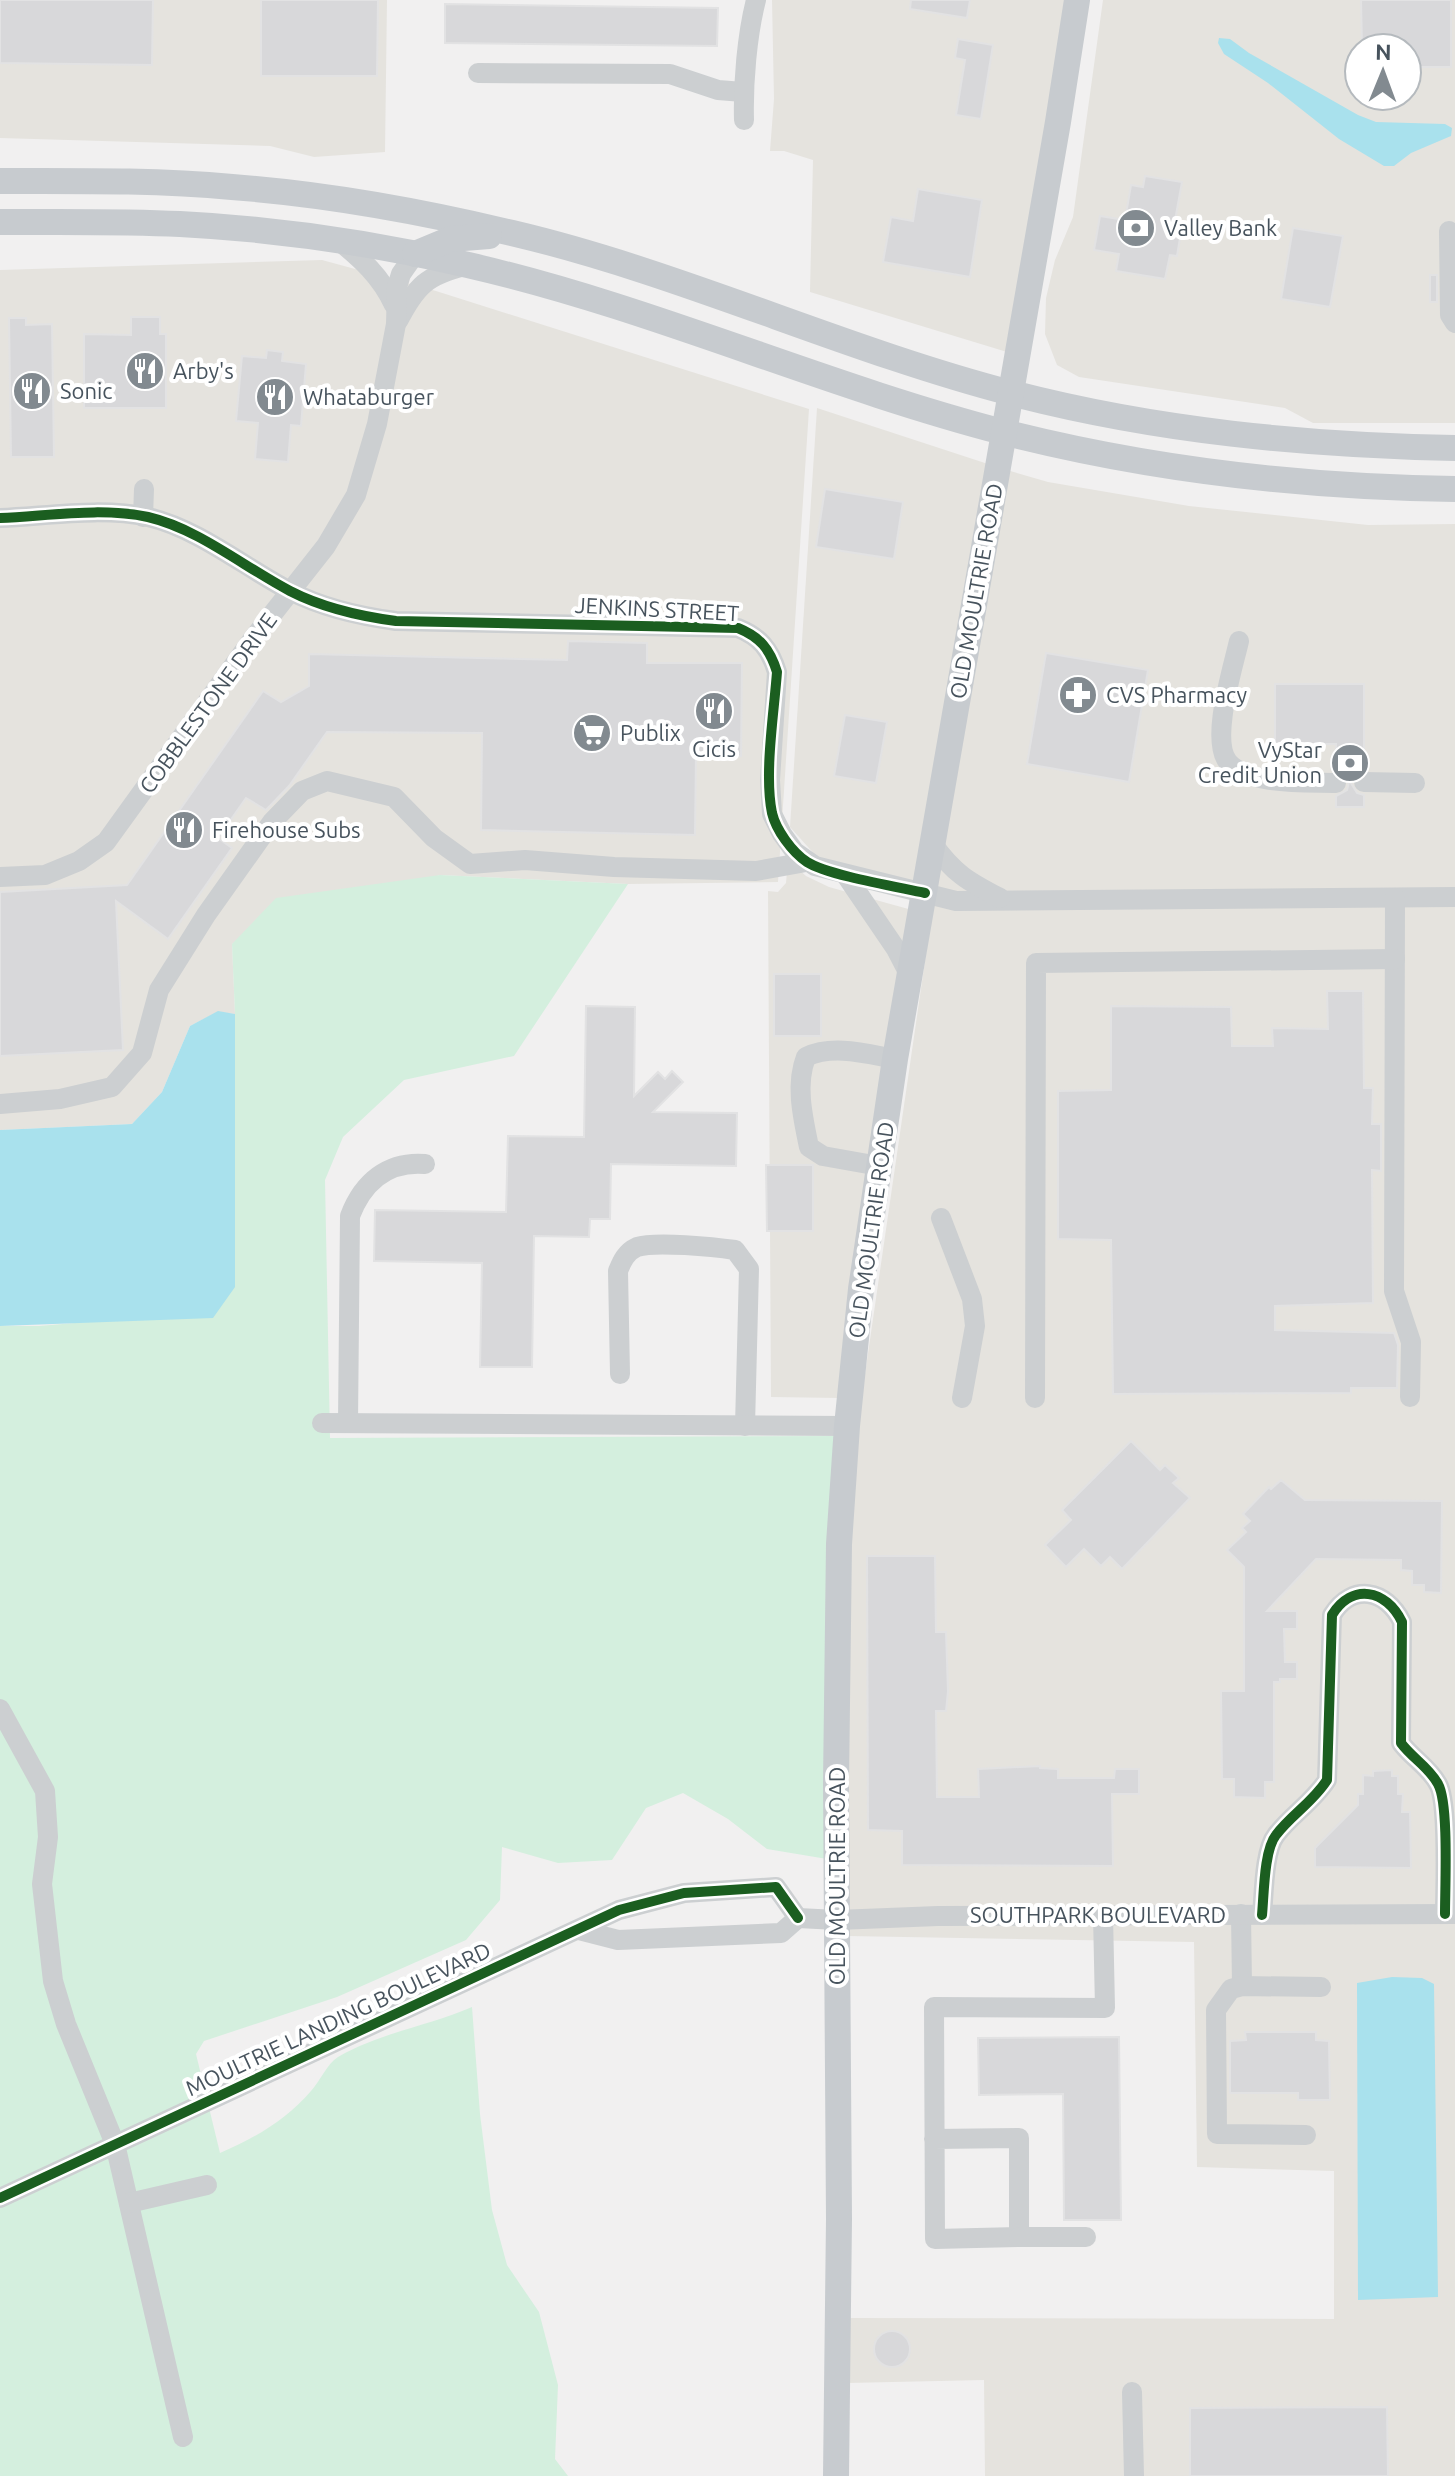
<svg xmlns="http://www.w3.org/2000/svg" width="1455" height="2476" font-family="Ubuntu,sans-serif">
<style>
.commercial{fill:#e5e3de;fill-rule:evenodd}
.green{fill:#d4efde}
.water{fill:#a9e1ed}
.building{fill:#d8d8da;stroke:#e2e2e3;stroke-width:2}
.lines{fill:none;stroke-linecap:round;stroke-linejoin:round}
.minor{stroke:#cccfd1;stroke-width:20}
.major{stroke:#c7cbcf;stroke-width:26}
.cycleway-casing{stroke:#fff;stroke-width:15}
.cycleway{stroke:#1b5e20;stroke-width:10}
.labels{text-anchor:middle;stroke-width:8;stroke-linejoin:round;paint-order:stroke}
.poi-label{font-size:22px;fill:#47535d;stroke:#fff;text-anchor:start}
.street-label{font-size:22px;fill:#47535d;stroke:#fff}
</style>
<rect width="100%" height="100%" fill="#f1f0f0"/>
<g class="commercial">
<path d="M 0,0 L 387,0 L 385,152 L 314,157 L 270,146 L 0,138 Z"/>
<path d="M 772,0 L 1067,0 L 1007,352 L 810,292 L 813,160 L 784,151 L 770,151 L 774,99 Z"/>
<path d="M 1103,0 L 1455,0 L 1455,423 L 1313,423 L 1285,408 L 1079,377 L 1057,365 L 1045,334 L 1046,298 L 1055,260 L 1073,217 ZM 1359,48 L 1407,48 L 1407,96 L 1359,96 Z"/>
<path d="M 322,260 L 436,291 L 809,409 L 778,882 L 628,884 L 440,875 L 232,944 L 235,1014 L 218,1012 L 190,1026 L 162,1092 L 132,1124 L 0,1130 L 0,270 Z"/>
<path d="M 817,408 L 988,464 L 916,888 L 817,857 L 790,827 Z"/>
<path d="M 1007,470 L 1048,482 L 1189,506 L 1368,525 L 1455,524 L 1455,2476 L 985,2476 L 984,2380 L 847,2383 L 847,2318 L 1334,2319 L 1334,2171 L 1197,2167 L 1194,1942 L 847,1936 L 849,1544 L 856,1436 L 934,899 Z"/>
<path d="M 788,860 L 806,876 L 829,887 L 912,910 L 840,1398 L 771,1397 L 768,891 L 778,892 L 786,883 Z"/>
</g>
<path class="green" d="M 440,875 L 628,884 L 514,1056 L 404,1080 L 343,1137 L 325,1180 L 330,1438 L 836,1436 L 827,1859 L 767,1849 L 728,1819 L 683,1793 L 646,1808 L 612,1860 L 558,1863 L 502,1847 L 500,1900 L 466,1940 L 337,1997 L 204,2041 L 196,2054 L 220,2153 C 255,2138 286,2120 311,2091 C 320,2081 327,2064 338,2057 C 379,2033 428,2026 472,2007 L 480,2114 L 492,2210 L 507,2265 L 539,2312 L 558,2385 L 555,2459 L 568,2476 L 0,2476 L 0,1326 L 39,1326 L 110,1320 L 234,1287 L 235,1014 L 232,944 L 276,898 Z"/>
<g class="water">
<path d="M 1219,38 L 1230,39 L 1249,53 L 1358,115 L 1376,122 L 1445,124 L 1452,128 L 1451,136 L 1411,153 L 1394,166 L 1384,166 L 1339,139 L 1268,83 L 1224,54 L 1218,43 Z"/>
<path d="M 218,1011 L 235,1014 L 235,1287 L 213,1318 L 0,1326 L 0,1130 L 132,1124 L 162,1092 L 190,1026 Z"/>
<path d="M 1392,1977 L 1422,1978 L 1434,1984 L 1438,2297 L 1358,2300 L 1357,1983 Z"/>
</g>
<g class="building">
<path d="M 0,0 L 153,0 L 152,65 L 0,63 Z"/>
<path d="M 261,0 L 378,0 L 377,76 L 261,76 Z"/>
<path d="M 911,0 L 970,0 L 967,18 L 910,9 Z"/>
<path d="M 1361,0 L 1451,0 L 1451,67 L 1407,67 L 1407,48 L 1362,48 Z"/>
<path d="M 445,4 L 718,8 L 717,46 L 445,43 Z"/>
<path d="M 958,39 L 993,45 L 981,119 L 956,115 L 965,60 L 955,58 Z"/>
<path d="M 1145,176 L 1182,182 L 1172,237 L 1180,238 L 1177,256 L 1170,255 L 1165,279 L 1116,271 L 1119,254 L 1094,250 L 1100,216 L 1125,220 L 1131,185 L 1143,187 Z"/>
<path d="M 918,189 L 982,200 L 970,277 L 883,262 L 891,217 L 913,221 Z"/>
<path d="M 1293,228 L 1343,236 L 1330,307 L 1281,299 Z"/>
<rect x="1430" y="275" width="7" height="27"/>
<path d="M 131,317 L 160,317 L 160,334 L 166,334 L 166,408 L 84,408 L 84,334 L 131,335 Z"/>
<path d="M 9,318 L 26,318 L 26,325 L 52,324 L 54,457 L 11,457 Z"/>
<path d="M 267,350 L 283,352 L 282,361 L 306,364 L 301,426 L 291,425 L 288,462 L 255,459 L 258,423 L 236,421 L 242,356 L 266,358 Z"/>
<path d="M 825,489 L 903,502 L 894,559 L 816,547 Z"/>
<path d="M 568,641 L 647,643 L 647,663 L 742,663 L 741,756 L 696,755 L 695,835 L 481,830 L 482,733 L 327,732 L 289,786 L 266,810 L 246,798 L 218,838 L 232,848 L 168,939 L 116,901 L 123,1050 L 0,1056 L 0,892 L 127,885 L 263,691 L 281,702 L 309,686 L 309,654 L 567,660 Z"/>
<path d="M 1046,653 L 1148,670 L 1129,782 L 1027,764 Z"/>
<path d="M 1275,684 L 1364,684 L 1364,769 L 1353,775 L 1351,783 L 1357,793 L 1364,795 L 1364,807 L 1336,807 L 1336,796 L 1347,790 L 1349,782 L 1343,772 L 1336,770 L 1336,744 L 1275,744 Z"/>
<path d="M 845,715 L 887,722 L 876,783 L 834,776 Z"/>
<rect x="774" y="974" width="47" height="62"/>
<path d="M 1327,991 L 1363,991 L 1364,1088 L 1373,1088 L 1372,1124 L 1381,1124 L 1381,1171 L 1372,1170 L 1373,1303 L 1275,1306 L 1275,1330 L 1394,1333 L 1398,1345 L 1397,1388 L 1351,1388 L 1351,1393 L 1113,1394 L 1111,1240 L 1058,1239 L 1058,1091 L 1111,1090 L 1111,1006 L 1231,1007 L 1232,1046 L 1273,1046 L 1272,1028 L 1328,1029 Z"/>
<path d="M 586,1006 L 635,1007 L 634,1096 L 658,1072 L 665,1079 L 672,1071 L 683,1082 L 653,1112 L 737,1113 L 736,1166 L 611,1164 L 610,1219 L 590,1219 L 589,1237 L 534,1236 L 532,1367 L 480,1367 L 482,1263 L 374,1261 L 375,1210 L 506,1212 L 508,1136 L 584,1137 Z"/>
<path d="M 766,1165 L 813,1165 L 813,1231 L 767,1231 Z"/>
<path d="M 1131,1441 L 1160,1470 L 1165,1465 L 1179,1478 L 1173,1483 L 1190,1498 L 1122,1569 L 1110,1557 L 1101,1566 L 1084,1549 L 1066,1567 L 1045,1545 L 1071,1520 L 1062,1510 Z"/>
<path d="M 1281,1480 L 1305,1500 L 1442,1501 L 1441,1593 L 1424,1592 L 1424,1585 L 1412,1585 L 1412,1571 L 1401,1570 L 1401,1560 L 1316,1559 L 1267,1611 L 1297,1611 L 1297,1629 L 1284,1629 L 1285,1662 L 1297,1662 L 1297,1679 L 1280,1679 L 1280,1682 L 1274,1682 L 1274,1782 L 1265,1782 L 1265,1798 L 1234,1797 L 1234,1779 L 1222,1779 L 1221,1691 L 1244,1691 L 1244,1567 L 1227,1550 L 1246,1532 L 1242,1528 L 1250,1521 L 1243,1514 L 1269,1487 L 1271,1489 Z"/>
<path d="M 867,1556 L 935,1556 L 936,1632 L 946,1632 L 948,1691 L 946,1711 L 936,1711 L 937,1797 L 979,1797 L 978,1769 L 1040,1766 L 1040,1768 L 1058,1769 L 1058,1778 L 1114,1778 L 1115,1769 L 1139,1769 L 1139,1794 L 1112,1794 L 1113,1866 L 902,1865 L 902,1831 L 868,1830 Z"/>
<path d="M 1392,1770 L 1392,1776 L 1398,1776 L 1398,1794 L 1403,1794 L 1402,1812 L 1410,1812 L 1411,1868 L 1315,1867 L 1315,1848 L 1358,1805 L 1358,1794 L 1363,1794 L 1363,1775 L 1373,1776 L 1373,1771 Z"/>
<path d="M 1245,2032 L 1316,2032 L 1316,2040 L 1329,2041 L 1330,2100 L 1298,2100 L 1298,2093 L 1230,2093 L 1230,2041 L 1246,2040 Z"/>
<path d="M 1119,2037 L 1121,2220 L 1064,2220 L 1063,2094 L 979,2095 L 978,2038 Z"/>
<circle cx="892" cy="2349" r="18"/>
<path d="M 1387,2407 L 1388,2476 L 1190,2476 L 1190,2408 Z"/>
</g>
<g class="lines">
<g class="minor">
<path d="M 478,73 L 670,74 L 718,90 L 743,92"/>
<path d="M 744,120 C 743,83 747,35 756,0"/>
<path d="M 1449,231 L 1450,315 L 1455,323"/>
<path d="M 337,239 C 361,259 381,276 394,305"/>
<path d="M 398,321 C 416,286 427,275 465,266"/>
<path d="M 143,517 L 144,489"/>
<path d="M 0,518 C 48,516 101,507 148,517 C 199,529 244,567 290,591 C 323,608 358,616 396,621 L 738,628 C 760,637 770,649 777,672 L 770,780 L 772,814 L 782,834 L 795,852 L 815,866 L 956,901 L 1455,897"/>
<path d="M 1239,641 C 1233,668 1210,740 1228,762 C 1249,786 1307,782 1336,783"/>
<path d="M 1364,782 L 1415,783"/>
<path d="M 933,844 C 953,873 969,882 1000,898"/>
<path d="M 845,874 L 896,949 L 910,976"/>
<path d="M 0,877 L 45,875 L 79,861 L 106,842 L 252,640 L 326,546 L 356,495 L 377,424 L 396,324 L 397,287 L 401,274 L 415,254"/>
<path d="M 1395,898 L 1394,1291 L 1411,1342 L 1410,1397"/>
<path d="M 0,1104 L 60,1099 L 112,1087 L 142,1053 L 159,990 L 206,915 L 272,822 L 302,791 L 327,781 L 394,797 L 434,838 L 470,864 L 525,860 L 614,867 L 756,871 L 806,862"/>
<path d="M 879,1166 L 823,1156 L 809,1147 C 803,1118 795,1085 806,1057 C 833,1044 867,1054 895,1059"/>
<path d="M 941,1218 L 972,1299 L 975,1326 L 962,1398"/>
<path d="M 620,1374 L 618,1271 C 622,1261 626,1252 637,1247 C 655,1241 715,1247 735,1250 L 749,1269 L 745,1426"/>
<path d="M 1035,1398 L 1036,963 L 1395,959"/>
<path d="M 322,1423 L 847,1426"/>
<path d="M 348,1423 L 350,1216 C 363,1182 388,1161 425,1164"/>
<path d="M 0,1709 L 45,1791 L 48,1837 L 42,1884 L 53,1981 L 66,2024 L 115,2144 L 183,2437"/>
<path d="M 1241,1914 L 1242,1986"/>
<path d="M 1262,1915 C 1264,1894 1264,1850 1276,1835 C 1291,1815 1313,1802 1327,1780 L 1332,1615 C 1352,1583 1386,1589 1402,1622 L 1401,1743 C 1412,1758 1429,1767 1438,1784 C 1449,1803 1445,1887 1445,1914"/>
<path d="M 798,1918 L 837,1920 L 938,1916 L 1455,1914"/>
<path d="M 579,1930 L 618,1940 L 781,1933 L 798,1918"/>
<path d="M 1306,2135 L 1217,2134 L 1216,2010 L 1231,1989 L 1242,1986 L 1321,1987"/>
<path d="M 934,2139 L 1019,2138 L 1019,2237 L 935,2239 L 934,2007 L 1105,2008 L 1103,1915"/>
<path d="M 0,2198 L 619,1910 L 684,1893 L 776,1887 L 798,1918"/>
<path d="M 129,2203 L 207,2185"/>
<path d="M 1019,2237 L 1086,2237"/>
<path d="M 1132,2392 L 1134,2476"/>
</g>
<g class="major">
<path d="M 0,181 C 77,181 155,180 232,187 C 326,194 420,211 512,233 C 682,273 842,349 1011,393 C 1157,431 1305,445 1455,448"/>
<path d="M 0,222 C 60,222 120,221 180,224 C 277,229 373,243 468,265 C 651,307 822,385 1003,432 C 1152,470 1302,487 1455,489"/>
<path d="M 415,254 L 451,239 L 489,236"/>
<path d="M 836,2476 L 839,2219 L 836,1783 L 839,1544 L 847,1426 L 861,1289 L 895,1059 L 1058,122 L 1077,0"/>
</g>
<g class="cycleway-casing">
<g id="cycleway">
<path d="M 0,518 C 48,516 101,507 148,517 C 199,529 244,567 290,591 C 323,608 358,616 396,621 L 738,628 C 760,637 770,649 777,672 C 774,713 764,774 772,813 C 776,830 792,852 807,862 C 827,875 898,887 925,893"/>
<path d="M 1262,1915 C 1264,1894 1264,1850 1276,1835 C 1291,1815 1313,1802 1327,1780 L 1332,1615 C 1352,1583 1386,1589 1402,1622 L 1401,1743 C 1412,1758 1429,1767 1438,1784 C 1449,1803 1445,1887 1445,1914"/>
<path d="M 0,2198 L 619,1910 L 684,1893 L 776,1887 L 798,1918"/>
</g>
</g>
<use href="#cycleway" class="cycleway"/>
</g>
<defs>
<g id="bank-disc" transform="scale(2)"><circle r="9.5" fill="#828a90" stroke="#fff"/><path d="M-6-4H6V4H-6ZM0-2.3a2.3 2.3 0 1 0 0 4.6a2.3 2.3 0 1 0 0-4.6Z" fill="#fff"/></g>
<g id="restaurant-disc" transform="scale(2)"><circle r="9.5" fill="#828a90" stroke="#fff"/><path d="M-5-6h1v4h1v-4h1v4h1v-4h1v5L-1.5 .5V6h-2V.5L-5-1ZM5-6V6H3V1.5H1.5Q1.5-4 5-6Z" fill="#fff"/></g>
<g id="pharmacy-disc" transform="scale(2)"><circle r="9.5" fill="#828a90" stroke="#fff"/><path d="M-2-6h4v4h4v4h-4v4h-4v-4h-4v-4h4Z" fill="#fff"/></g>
<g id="supermarket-disc" transform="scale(2)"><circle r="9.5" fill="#828a90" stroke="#fff"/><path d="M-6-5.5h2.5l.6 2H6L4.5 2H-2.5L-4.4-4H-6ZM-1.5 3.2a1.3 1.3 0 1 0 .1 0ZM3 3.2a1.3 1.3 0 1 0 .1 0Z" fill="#fff"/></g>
</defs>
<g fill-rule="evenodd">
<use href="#bank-disc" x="1136" y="228"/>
<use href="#restaurant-disc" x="145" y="371"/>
<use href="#restaurant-disc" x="32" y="391"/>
<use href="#restaurant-disc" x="275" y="397"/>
<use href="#pharmacy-disc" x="1078" y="695"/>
<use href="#restaurant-disc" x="714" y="711"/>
<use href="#supermarket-disc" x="592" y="733"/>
<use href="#bank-disc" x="1350" y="763"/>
<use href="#restaurant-disc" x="184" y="830"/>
</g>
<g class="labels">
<g class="poi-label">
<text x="1164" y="236">Valley Bank</text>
<text x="173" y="379">Arby's</text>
<text x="60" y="399">Sonic</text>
<text x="303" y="405">Whataburger</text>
<text x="1106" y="703">CVS Pharmacy</text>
<text x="620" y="741">Publix</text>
<text x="714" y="757" text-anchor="middle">Cicis</text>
<text x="1322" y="758" text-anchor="end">VyStar<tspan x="1322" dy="25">Credit Union</tspan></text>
<text x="212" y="838">Firehouse Subs</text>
</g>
<g class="street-label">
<text transform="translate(976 591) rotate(-80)" y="8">OLD MOULTRIE ROAD</text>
<text transform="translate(657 609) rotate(3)" y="8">JENKINS STREET</text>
<text transform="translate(208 703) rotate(-54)" y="8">COBBLESTONE DRIVE</text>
<text transform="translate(871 1230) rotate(-82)" y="8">OLD MOULTRIE ROAD</text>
<text transform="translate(837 1876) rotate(-90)" y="8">OLD MOULTRIE ROAD</text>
<text x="1098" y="1923">SOUTHPARK BOULEVARD</text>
<text transform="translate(338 2019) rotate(-25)" y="8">MOULTRIE LANDING BOULEVARD</text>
</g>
</g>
<g transform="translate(1383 72) rotate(1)"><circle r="38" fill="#ffffff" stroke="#b5babe" stroke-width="2"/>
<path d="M0-6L14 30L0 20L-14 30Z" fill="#828a90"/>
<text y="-12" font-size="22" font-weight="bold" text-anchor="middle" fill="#47535d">N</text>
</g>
</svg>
